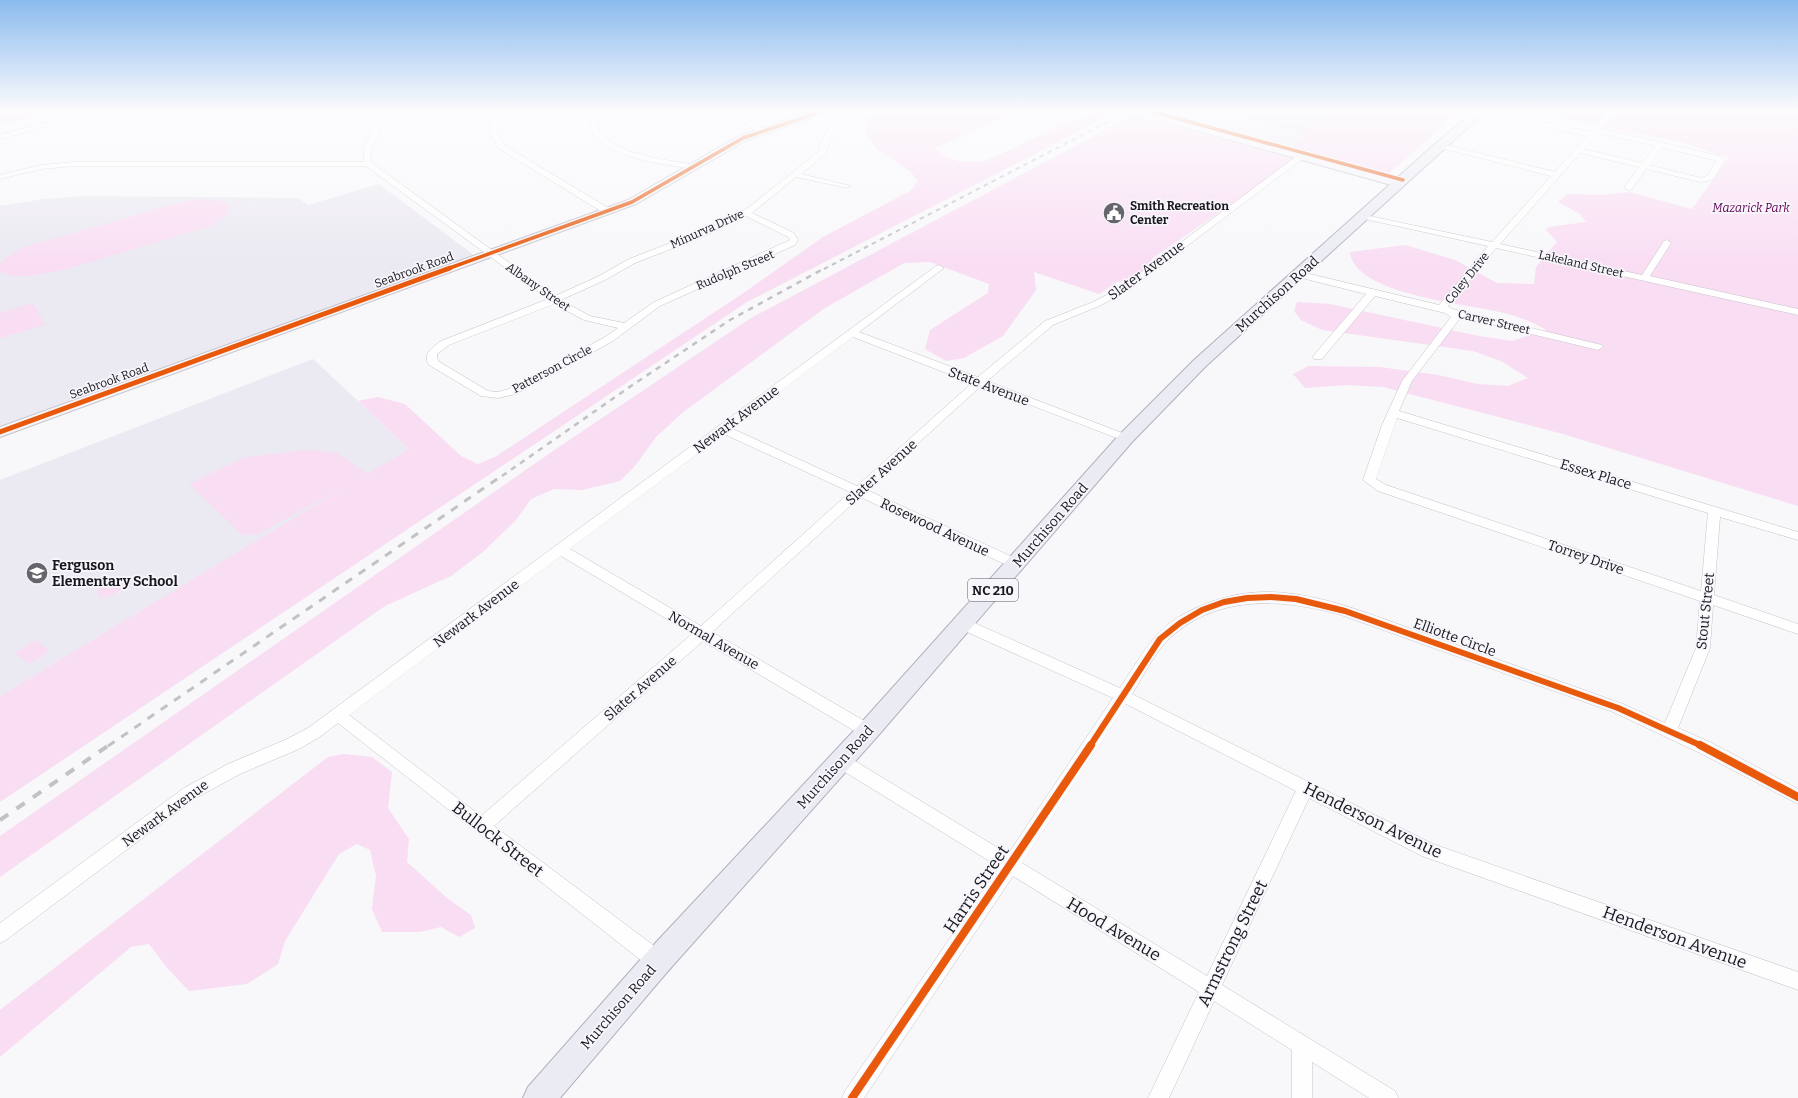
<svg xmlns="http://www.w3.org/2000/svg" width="1798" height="1098" font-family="Bitter,serif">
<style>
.built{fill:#ebe9f1}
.green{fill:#f9ddf3}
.building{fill:#dfdce1}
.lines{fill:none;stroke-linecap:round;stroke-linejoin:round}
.street-casing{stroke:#c5c3c9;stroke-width:1}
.secondary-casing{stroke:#c5c3c9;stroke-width:2}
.primary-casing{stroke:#afb0bf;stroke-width:2}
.street{fill:#fefefe;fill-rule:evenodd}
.secondary{fill:#f5f5f9;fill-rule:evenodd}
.primary{fill:#ebecf3;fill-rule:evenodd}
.rail-far3{stroke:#c2c1c4;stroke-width:2;stroke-dasharray:4.5 4.5;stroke-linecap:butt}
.rail-far2{stroke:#c2c1c4;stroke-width:2.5;stroke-dasharray:5.5 5.5;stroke-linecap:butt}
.rail-far1{stroke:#c2c1c4;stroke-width:3;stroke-dasharray:8 8;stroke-linecap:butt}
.rail{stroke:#c2c1c4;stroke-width:4;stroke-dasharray:10 10;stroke-linecap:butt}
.cycleway-far3-casing{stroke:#f7f6fb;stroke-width:5}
.cycleway-far2-casing{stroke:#f7f6fb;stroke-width:7}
.cycleway-far1-casing{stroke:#f7f6fb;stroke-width:9}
.cycleway-casing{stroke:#f7f6fb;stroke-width:11}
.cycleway-far3{stroke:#e8590c;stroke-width:3.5}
.cycleway-far2{stroke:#e8590c;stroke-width:5}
.cycleway-far1{stroke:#e8590c;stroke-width:6}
.cycleway{stroke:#e8590c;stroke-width:8}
.labels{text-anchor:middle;stroke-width:3.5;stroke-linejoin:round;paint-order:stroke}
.far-poi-label{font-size:12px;font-weight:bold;fill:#19161f;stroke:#f7f6fb;text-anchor:start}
.far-park-label{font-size:12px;font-style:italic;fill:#620254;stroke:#f7f6fb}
.far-street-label{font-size:12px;fill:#19161f;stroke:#f7f6fb}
.shield{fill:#f7f6fb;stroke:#5c5961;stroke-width:1}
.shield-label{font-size:13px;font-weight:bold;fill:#19161f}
.street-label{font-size:14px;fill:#19161f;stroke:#f7f6fb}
.poi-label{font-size:14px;font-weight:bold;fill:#19161f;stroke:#f7f6fb;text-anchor:start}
.near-street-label{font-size:17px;fill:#19161f;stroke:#f7f6fb}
</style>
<rect width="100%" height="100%" fill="#f8f7fa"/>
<g class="built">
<path d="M 1158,110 L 1461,110 L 1389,173 Z"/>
<path d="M 379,184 L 475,256 L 0,426 L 0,206 L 44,199 L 84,196 L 298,198 L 308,205 Z"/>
<path d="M 313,359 L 409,449 L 0,696 L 0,480 Z"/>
</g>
<g class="green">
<path d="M 0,110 L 60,110 L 33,119 L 0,126 Z"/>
<path d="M 878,110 L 1004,110 L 1009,114 L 1003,119 L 934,148 L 943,156 L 961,162 L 980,162 L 1004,153 L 1047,132 L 1055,124 L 1082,119 L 1096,112 L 1090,110 L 1120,110 L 747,302 L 0,802 L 0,696 L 347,486 L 258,534 L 242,535 L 189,484 L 245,457 L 307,450 L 338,453 L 367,474 L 409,449 L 358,401 L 378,397 L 405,404 L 461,456 L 478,464 L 495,457 L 742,294 L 823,237 L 910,191 L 918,181 L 910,171 L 876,148 L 865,133 L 866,117 Z"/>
<path d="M 1334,110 L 1450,110 L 1459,112 L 1389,173 L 1294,147 L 1306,134 L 1301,132 Z"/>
<path d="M 1519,110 L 1798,110 L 1798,506 L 1563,434 L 1383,387 L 1347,385 L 1305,388 L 1293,374 L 1309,366 L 1380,367 L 1438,375 L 1478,384 L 1508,386 L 1528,378 L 1501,361 L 1473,351 L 1322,330 L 1301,320 L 1294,311 L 1297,302 L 1330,304 L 1479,336 L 1512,341 L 1546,330 C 1535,323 1517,316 1504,313 C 1470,304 1354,295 1350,252 L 1405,245 L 1455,260 L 1497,283 L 1534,284 L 1536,267 L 1557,242 L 1546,230 L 1549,227 L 1586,222 L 1580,214 L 1558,202 L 1568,194 L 1603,195 L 1629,192 L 1692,209 L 1729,158 L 1681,142 Z"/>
<path d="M 1134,115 L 1296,160 L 1154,257 L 1136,280 L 1117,282 L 1099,294 L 1034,272 L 1036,290 L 1003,336 L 964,358 L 946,361 L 925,349 L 930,330 L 988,293 L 989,284 L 930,262 L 904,263 L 825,308 L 682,413 L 656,437 L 635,466 L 620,481 L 582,490 L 554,489 L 531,499 L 516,520 L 483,552 L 451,576 L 385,606 L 0,877 L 0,836 L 553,451 L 751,318 Z"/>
<path d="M 207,199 L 225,202 L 229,206 C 229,217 216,222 208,227 L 59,271 L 27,276 L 14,276 L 5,274 L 0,271 L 0,264 L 4,259 L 24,247 L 185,201 Z"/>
<path d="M 33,303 L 45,325 L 0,338 L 0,313 Z"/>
<path d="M 114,578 L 125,587 L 110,596 L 100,598 L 97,590 Z"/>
<path d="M 36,640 L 50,651 L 29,664 L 15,653 Z"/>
<path d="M 344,754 L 372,757 L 392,772 L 388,808 L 409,839 L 407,862 L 447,898 L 471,915 L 475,928 L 459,937 L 441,927 L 419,932 L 382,932 L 372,909 L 376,876 L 370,850 L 357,844 L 339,854 L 285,941 L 278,964 L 247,984 L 189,991 L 168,969 L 149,944 L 131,947 L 0,1057 L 0,1010 L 328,757 Z"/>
</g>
<path class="building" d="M 1258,110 L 1333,110 L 1300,133 L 1245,118 Z"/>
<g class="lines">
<g class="street-casing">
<g id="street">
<path d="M 94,110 L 105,110 L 0,139 L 0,135 Z"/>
<path d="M 132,110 C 145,109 157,114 170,116 L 333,117 L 401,110 L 389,116 L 382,125 L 370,153 L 372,163 L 555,296 L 599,276 L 629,259 L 701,231 L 736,215 L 748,208 L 818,152 L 821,142 L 829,128 L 808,117 L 808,113 L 814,113 L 836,125 L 837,130 L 829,142 L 825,155 L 801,174 L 851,186 L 847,188 L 796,177 L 752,213 L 794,233 L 798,240 L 795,245 L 660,306 L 613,341 L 516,394 L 498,398 L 481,396 L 429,365 C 422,353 432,348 441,341 L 548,299 L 366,166 L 74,166 L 41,169 L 0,179 L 0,175 L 41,165 L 74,162 L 364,162 C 361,147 372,129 380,117 L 333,121 L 170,120 L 149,118 ZM 746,216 L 788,237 L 790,240 L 654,302 L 624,323 L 590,316 L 561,300 L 605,280 L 635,263 L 707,235 ZM 554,304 L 584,320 L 618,328 L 605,337 L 509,389 L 498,392 L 488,391 L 438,361 L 437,354 L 449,345 Z"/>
<path d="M 494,110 L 501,110 L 497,131 L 504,145 L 610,209 L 610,213 L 604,213 L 498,148 L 489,131 Z"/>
<path d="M 595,110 L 602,110 L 598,130 C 615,152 650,157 676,162 C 683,163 692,163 697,167 L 693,169 C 659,163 612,160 590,130 Z"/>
<path d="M 720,110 L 729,110 L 766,130 L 759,132 Z"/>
<path d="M 1151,110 L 1160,110 L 1150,116 L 1144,116 L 1144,112 Z"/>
<path d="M 1464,110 L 1475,110 L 1483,113 L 1479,115 Z"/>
<path d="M 1610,110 L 1618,110 L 1601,129 L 1720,156 L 1725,160 L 1713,180 L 1701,182 L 1646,169 L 1631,190 L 1628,190 L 1624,188 L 1639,167 L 1580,153 L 1500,244 L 1642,275 L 1664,241 L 1667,240 L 1671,243 L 1650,276 L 1798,309 L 1798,315 L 1496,248 L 1448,306 L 1452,309 L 1602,345 L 1603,347 L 1598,350 L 1461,317 L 1412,381 L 1399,411 L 1798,532 L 1798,540 L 1720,517 L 1714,595 L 1798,624 L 1798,634 L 1713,605 L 1710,648 L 1678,728 L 1712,743 L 1798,789 L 1798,804 L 1700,753 L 1613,712 L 1341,615 C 1281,598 1213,594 1166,642 C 1154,654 1142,679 1132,694 L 1433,844 L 1798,972 L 1798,990 L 1422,856 L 1309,798 L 1222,985 L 1395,1091 L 1398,1098 L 1369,1098 L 1312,1062 L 1312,1098 L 1292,1098 L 1292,1050 L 1214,1001 L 1169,1098 L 1148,1098 L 1199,992 L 1013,876 L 864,1098 L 842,1098 L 845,1091 L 999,867 L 845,772 L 832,768 L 830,763 L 832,758 L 838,756 L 855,761 L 1008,854 L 1113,698 L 958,628 L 956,624 L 958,620 L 963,619 L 968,620 L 1120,688 C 1137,663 1151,634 1177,618 C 1205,601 1238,591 1272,592 C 1324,594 1374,616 1423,633 C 1490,657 1557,680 1623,704 L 1665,723 L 1696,648 L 1700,601 L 1378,491 L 1363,480 L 1382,425 L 1402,381 L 1451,317 L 1445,313 L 1375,296 L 1322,359 L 1314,359 L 1313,357 L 1314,355 L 1366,294 L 1294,276 L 1292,274 L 1297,271 L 1439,305 L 1488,246 L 1360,218 L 1360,214 L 1492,242 L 1551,176 L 1437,147 L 1437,143 L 1555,172 L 1587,136 L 1542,126 L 1542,122 L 1590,132 ZM 1598,133 L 1656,146 L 1642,163 L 1583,149 ZM 1661,147 L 1714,160 L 1717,161 L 1707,176 L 1701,178 L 1649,165 ZM 1397,418 L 1708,513 L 1701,591 L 1386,485 L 1376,479 ZM 1126,704 L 1296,791 L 1207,976 L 1022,863 Z"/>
<path d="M 1302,152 L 1309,154 L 1126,292 L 1099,306 L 1053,325 L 987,381 L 1130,436 L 1132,438 L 1130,440 L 1122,440 L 981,386 L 867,490 L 1021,561 L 1023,564 L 1021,567 L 1011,567 L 860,497 L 712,632 L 873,726 L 876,731 L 873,736 L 868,737 L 863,736 L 703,641 L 494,826 L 665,954 L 667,961 L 665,968 L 658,970 L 651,968 L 338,723 L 318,738 L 299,749 L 240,774 L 196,798 L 6,940 L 0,943 L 0,923 L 184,788 L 228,764 L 287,739 L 308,728 L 936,266 L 939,265 L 944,268 L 859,332 L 978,377 L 1045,321 L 1093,302 L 1120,288 ZM 853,337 L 972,383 L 857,486 L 731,428 ZM 724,434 L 850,492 L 701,626 L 570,549 ZM 561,556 L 692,634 L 481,816 L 349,715 Z"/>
</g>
</g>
<g class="secondary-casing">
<g id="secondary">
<path d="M 816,110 L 831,110 L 829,112 L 747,140 L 636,204 L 0,437 L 0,427 L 628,200 L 739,136 Z"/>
<path d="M 1128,110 L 1143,110 L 1403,182 L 1405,184 L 1403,186 L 1395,186 L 1130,112 Z"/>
</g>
</g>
<g class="primary-casing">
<path id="primary" d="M 1476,110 L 1487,110 L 1206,366 L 1132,442 L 876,738 L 668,971 L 560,1098 L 523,1098 L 528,1087 L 648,951 L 860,724 L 1120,434 L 1194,360 L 1435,144 Z"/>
</g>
<use href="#street" class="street"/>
<use href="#secondary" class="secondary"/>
<use href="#primary" class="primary"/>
<path class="rail-far3" d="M 824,269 L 1130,110"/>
<path class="rail-far2" d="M 502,476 L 631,386 L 730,320 L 825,268"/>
<path class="rail-far1" d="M 108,746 L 503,475"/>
<path class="rail" d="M 0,820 L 109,745"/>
<g class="cycleway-far3-casing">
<g id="cycleway-far3">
<path d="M 1146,110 L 1403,180"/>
<path d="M 447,269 L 632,202 L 743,138 L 826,110"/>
</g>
</g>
<g class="cycleway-far2-casing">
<path id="cycleway-far2" d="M 0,432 L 450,268"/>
</g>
<g class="cycleway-far1-casing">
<path id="cycleway-far1" d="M 1090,746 L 1160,639 L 1180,623 L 1202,610 L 1224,602 L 1247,598 L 1271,597 L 1296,599 L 1345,611 L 1618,708 L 1702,746"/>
</g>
<g class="cycleway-casing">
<g id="cycleway">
<path d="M 1700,745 L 1798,797"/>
<path d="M 852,1098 L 1091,745"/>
</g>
</g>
<use href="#cycleway-far3" class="cycleway-far3"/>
<use href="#cycleway-far2" class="cycleway-far2"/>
<use href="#cycleway-far1" class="cycleway-far1"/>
<use href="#cycleway" class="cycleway"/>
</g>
<linearGradient id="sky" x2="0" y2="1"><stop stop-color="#8bbbee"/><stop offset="0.42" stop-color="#fcfbfd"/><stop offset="1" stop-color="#fcfbfd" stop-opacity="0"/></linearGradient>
<rect width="1798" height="264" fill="url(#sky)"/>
<defs>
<g id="civic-disc" transform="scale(1.15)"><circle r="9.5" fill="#67656c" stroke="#f7f6fb"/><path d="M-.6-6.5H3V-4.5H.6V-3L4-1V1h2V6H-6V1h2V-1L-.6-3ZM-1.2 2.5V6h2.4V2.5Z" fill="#fff"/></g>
<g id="school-disc" transform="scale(1.15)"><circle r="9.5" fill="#67656c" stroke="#f7f6fb"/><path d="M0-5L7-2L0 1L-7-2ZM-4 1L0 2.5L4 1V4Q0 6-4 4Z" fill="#fff"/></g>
</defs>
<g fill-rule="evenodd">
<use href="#civic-disc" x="1114" y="213"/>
<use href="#school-disc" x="37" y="573"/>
</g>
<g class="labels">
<g class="far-poi-label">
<text x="1130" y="210">Smith Recreation<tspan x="1130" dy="14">Center</tspan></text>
</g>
<g class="far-park-label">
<text x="1751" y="212">Mazarick Park</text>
</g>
<g class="far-street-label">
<text transform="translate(707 229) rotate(-24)" y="4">Minurva Drive</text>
<text transform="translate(1581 264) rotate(13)" y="4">Lakeland Street</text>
<text transform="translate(414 270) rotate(-20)" y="4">Seabrook Road</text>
<text transform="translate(735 270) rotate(-23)" y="4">Rudolph Street</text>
<text transform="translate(1467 278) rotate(-51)" y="4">Coley Drive</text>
<text transform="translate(538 287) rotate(35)" y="4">Albany Street</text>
<text transform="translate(1494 322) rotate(13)" y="4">Carver Street</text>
<text transform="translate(552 369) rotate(-28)" y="4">Patterson Circle</text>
<text transform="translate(109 381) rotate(-20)" y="4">Seabrook Road</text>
</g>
<rect class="shield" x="968" y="579" width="50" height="22" rx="3"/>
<g class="shield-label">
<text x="993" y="595">NC 210</text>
</g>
<g class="street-label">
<text transform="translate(1146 270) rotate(-36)" y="5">Slater Avenue</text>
<text transform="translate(1277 294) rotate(-42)" y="5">Murchison Road</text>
<text transform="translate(989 386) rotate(21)" y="5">State Avenue</text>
<text transform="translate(736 419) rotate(-37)" y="5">Newark Avenue</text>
<text transform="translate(881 472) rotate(-42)" y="5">Slater Avenue</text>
<text transform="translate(1596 474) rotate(17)" y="5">Essex Place</text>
<text transform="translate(1050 525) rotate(-49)" y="5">Murchison Road</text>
<text transform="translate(935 527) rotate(25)" y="5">Rosewood Avenue</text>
<text transform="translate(1586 557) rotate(19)" y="5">Torrey Drive</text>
<text transform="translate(1705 611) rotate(-84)" y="5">Stout Street</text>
<text transform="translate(476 613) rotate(-37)" y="5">Newark Avenue</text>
<text transform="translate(1455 637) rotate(20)" y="5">Elliotte Circle</text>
<text transform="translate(714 640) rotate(30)" y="5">Normal Avenue</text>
<text transform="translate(640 688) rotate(-41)" y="5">Slater Avenue</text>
<text transform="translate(835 767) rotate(-48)" y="5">Murchison Road</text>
<text transform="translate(165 813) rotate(-36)" y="5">Newark Avenue</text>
<text transform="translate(618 1007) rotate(-49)" y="5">Murchison Road</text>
</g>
<g class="poi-label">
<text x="52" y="570">Ferguson<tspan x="52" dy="16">Elementary School</tspan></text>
</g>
<g class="near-street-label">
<text transform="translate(1373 820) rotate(26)" y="6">Henderson Avenue</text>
<text transform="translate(498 839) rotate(38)" y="6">Bullock Street</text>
<text transform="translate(976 889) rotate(-56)" y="6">Harris Street</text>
<text transform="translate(1114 929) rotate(31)" y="6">Hood Avenue</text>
<text transform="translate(1675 937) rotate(20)" y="6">Henderson Avenue</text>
<text transform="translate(1232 943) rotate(-64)" y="6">Armstrong Street</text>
</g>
</g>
</svg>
